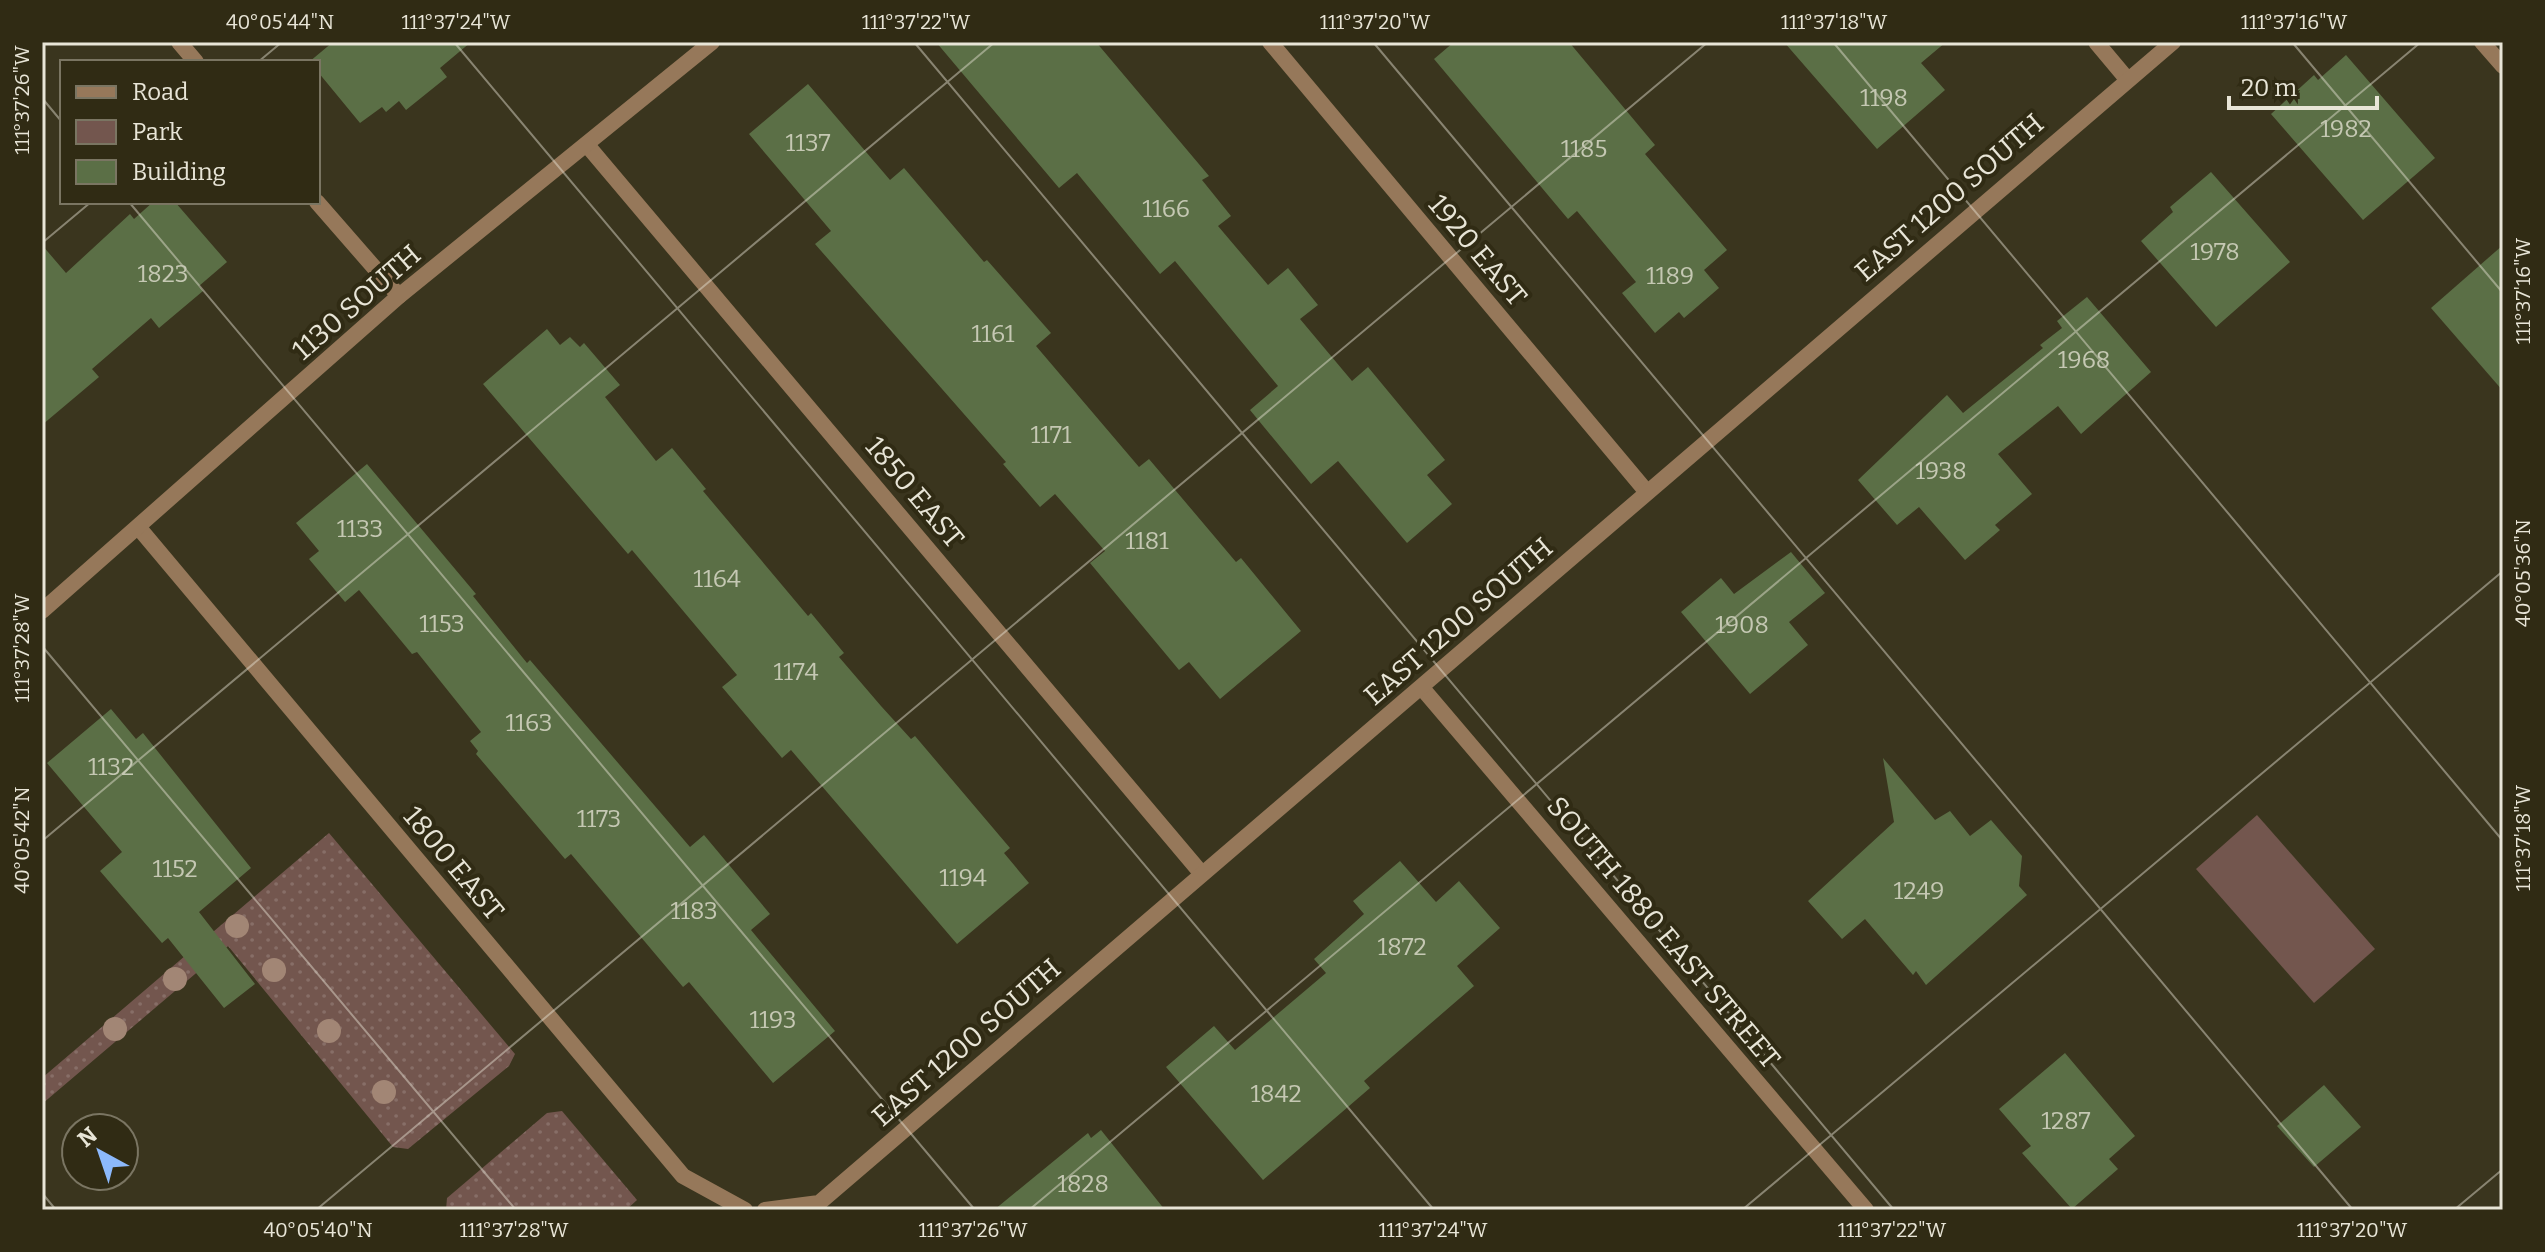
<svg xmlns="http://www.w3.org/2000/svg" width="2545" height="1252" font-family="Bitter,serif">
<style>
.grass{fill:url(#grass-dots)}
.park{fill:#73564e}
.building{fill:#5b6f46}
.lines{fill:none;stroke-linecap:round;stroke-linejoin:round}
.minor{stroke:#96785a;stroke-width:16}
.tree{fill:#a28675}
.ticks{fill:none;stroke:#e8e5d7;stroke-width:2;stroke-opacity:0.45}
.labels{text-anchor:middle;stroke-width:8;stroke-linejoin:round;paint-order:stroke}
.number-label{font-size:24px;fill:#c5c8b3}
.street-label{font-size:28px;fill:#e8e5d7;stroke:#302b14}
.neatline{fill:none;stroke:#e8e5d7;stroke-width:3}
.ticks-label{font-size:20px;text-anchor:middle;fill:#e8e5d7}
</style>
<defs>
<pattern id="grass-dots" width="8" height="8" patternUnits="userSpaceOnUse" patternTransform="scale(2)"><rect width="8" height="8" fill="#73564e"/><path d="M2 2h.1M6 6h.1" fill="none" stroke="#876e67" stroke-width="1.8" stroke-linecap="round"/></pattern>
</defs>
<rect width="100%" height="100%" fill="#3a351e"/>
<g class="grass">
<path d="M 329,833 L 515,1054 L 509,1066 L 408,1149 L 393,1147 L 228,946 L 42,1104 L 42,1078 Z"/>
<path d="M 562,1111 L 637,1200 L 626,1210 L 446,1210 L 447,1198 L 547,1113 Z"/>
</g>
<path class="park" d="M 2257,815 L 2375,949 L 2314,1003 L 2196,869 Z"/>
<g class="building">
<path d="M 333,42 L 471,42 L 440,68 L 447,77 L 406,110 L 399,101 L 386,112 L 382,107 L 360,123 L 318,72 L 318,62 L 309,62 Z"/>
<path d="M 936,42 L 1096,42 L 1209,176 L 1202,180 L 1231,216 L 1218,226 L 1268,285 L 1288,268 L 1318,305 L 1300,319 L 1352,381 L 1368,367 L 1445,460 L 1427,475 L 1452,504 L 1407,543 L 1338,461 L 1311,484 L 1250,410 L 1278,386 L 1175,261 L 1160,274 L 1077,173 L 1059,188 Z"/>
<path d="M 1454,42 L 1569,42 L 1655,145 L 1645,154 L 1727,250 L 1704,270 L 1719,288 L 1684,318 L 1679,312 L 1655,333 L 1622,293 L 1636,282 L 1577,211 L 1568,219 L 1434,59 Z"/>
<path d="M 1784,42 L 1946,42 L 1921,63 L 1945,90 L 1877,149 Z"/>
<path d="M 2346,55 L 2435,158 L 2363,220 L 2271,114 L 2314,75 L 2318,80 Z"/>
<path d="M 808,84 L 890,180 L 904,168 L 984,262 L 987,260 L 1051,333 L 1036,346 L 1139,467 L 1149,459 L 1236,562 L 1241,558 L 1301,631 L 1220,699 L 1189,662 L 1179,670 L 1090,563 L 1105,551 L 1055,494 L 1040,507 L 1003,464 L 1006,462 L 815,244 L 831,231 L 749,134 Z"/>
<path d="M 2211,172 L 2290,262 L 2216,327 L 2141,241 L 2173,212 L 2170,207 Z"/>
<path d="M 153,202 L 175,202 L 227,262 L 199,286 L 203,291 L 159,328 L 151,318 L 92,369 L 99,377 L 42,425 L 42,245 L 66,273 L 130,214 L 134,219 Z"/>
<path d="M 2503,245 L 2503,391 L 2431,308 Z"/>
<path d="M 2087,297 L 2151,372 L 2081,434 L 2058,406 L 1998,454 L 2032,494 L 1995,525 L 2000,530 L 1965,560 L 1919,507 L 1897,525 L 1858,480 L 1947,395 L 1963,413 L 2043,348 L 2040,345 L 2062,328 L 2057,321 Z"/>
<path d="M 547,329 L 560,345 L 570,337 L 580,347 L 584,343 L 620,385 L 605,397 L 656,461 L 672,448 L 706,489 L 703,491 L 808,616 L 811,613 L 844,653 L 839,657 L 881,706 L 911,739 L 915,736 L 1010,848 L 1004,853 L 1029,883 L 957,944 L 791,750 L 782,758 L 722,687 L 737,675 L 632,550 L 628,554 L 483,384 Z"/>
<path d="M 367,464 L 476,594 L 473,596 L 527,663 L 530,660 L 690,847 L 704,835 L 770,914 L 751,930 L 835,1031 L 773,1083 L 689,982 L 683,987 L 571,854 L 565,859 L 476,754 L 478,751 L 470,741 L 481,732 L 417,652 L 412,654 L 359,590 L 345,602 L 309,559 L 319,551 L 296,523 Z"/>
<path d="M 1791,552 L 1825,593 L 1789,622 L 1808,645 L 1750,694 L 1681,612 L 1721,578 L 1734,594 Z"/>
<path d="M 111,709 L 136,739 L 143,733 L 251,868 L 199,912 L 255,984 L 224,1008 L 168,938 L 162,943 L 100,871 L 122,852 L 47,763 Z"/>
<path d="M 1883,758 L 1935,820 L 1950,811 L 1970,836 L 1991,820 L 2022,856 L 2019,886 L 2027,895 L 1926,985 L 1916,971 L 1913,975 L 1865,919 L 1842,939 L 1808,901 L 1894,822 Z"/>
<path d="M 1400,861 L 1436,902 L 1459,881 L 1500,928 L 1457,966 L 1474,986 L 1364,1081 L 1370,1088 L 1263,1180 L 1166,1067 L 1214,1026 L 1235,1050 L 1326,973 L 1314,959 L 1364,914 L 1353,901 Z"/>
<path d="M 2065,1053 L 2135,1136 L 2109,1159 L 2118,1169 L 2072,1209 L 2022,1153 L 2031,1146 L 1999,1109 Z"/>
<path d="M 2324,1085 L 2361,1127 L 2314,1167 L 2277,1126 Z"/>
<path d="M 1101,1130 L 1165,1210 L 994,1210 L 1088,1133 L 1091,1138 Z"/>
</g>
<g class="lines">
<g class="minor">
<path d="M 179,42 L 196,62"/>
<path d="M 1270,42 L 1646,491"/>
<path d="M 2096,42 L 2127,79"/>
<path d="M 2482,42 L 2503,66"/>
<path d="M 587,145 L 1202,874"/>
<path d="M 317,202 L 399,296"/>
<path d="M 139,528 L 683,1176 L 745,1210"/>
<path d="M 42,611 L 399,296 L 712,42"/>
<path d="M 1422,688 L 1866,1210"/>
<path d="M 765,1210 L 819,1203 L 2173,42"/>
</g>
</g>
<g class="tree">
<circle cx="237" cy="926" r="12"/>
<circle cx="274" cy="970" r="12"/>
<circle cx="175" cy="979" r="12"/>
<circle cx="115" cy="1029" r="12"/>
<circle cx="329" cy="1031" r="12"/>
<circle cx="384" cy="1092" r="12"/>
</g>
<path class="ticks" d="M 454,42 L 1434,1210M 914,42 L 1894,1210M 1373,42 L 2353,1210M 1833,42 L 2503,841M 2292,42 L 2503,293M 258,62 L 282,42M 42,98 L 62,122M 129,202 L 975,1210M 42,243 L 91,202M 42,646 L 516,1210M 42,841 L 995,42M 42,1193 L 56,1210M 316,1210 L 1708,42M 1029,1210 L 2421,42M 1742,1210 L 2503,571M 2454,1210 L 2503,1169"/>
<g class="labels">
<g class="number-label">
<text x="1884" y="106">1198</text>
<text x="2346" y="137">1982</text>
<text x="808" y="151">1137</text>
<text x="1584" y="157">1185</text>
<text x="1166" y="217">1166</text>
<text x="2215" y="260">1978</text>
<text x="163" y="282">1823</text>
<text x="1670" y="284">1189</text>
<text x="993" y="342">1161</text>
<text x="2084" y="368">1968</text>
<text x="1051" y="443">1171</text>
<text x="1941" y="479">1938</text>
<text x="360" y="537">1133</text>
<text x="1147" y="549">1181</text>
<text x="717" y="587">1164</text>
<text x="442" y="632">1153</text>
<text x="1742" y="633">1908</text>
<text x="796" y="680">1174</text>
<text x="529" y="731">1163</text>
<text x="111" y="775">1132</text>
<text x="599" y="827">1173</text>
<text x="175" y="877">1152</text>
<text x="963" y="886">1194</text>
<text x="1919" y="899">1249</text>
<text x="694" y="919">1183</text>
<text x="1402" y="955">1872</text>
<text x="773" y="1028">1193</text>
<text x="1276" y="1102">1842</text>
<text x="2066" y="1129">1287</text>
<text x="1083" y="1192">1828</text>
</g>
<g class="street-label">
<text transform="translate(1949 197) rotate(-41)" y="10">EAST 1200 SOUTH</text>
<text transform="translate(1478 250) rotate(50)" y="10">1920 EAST</text>
<text transform="translate(356 302) rotate(-41)" y="10">1130 SOUTH</text>
<text transform="translate(915 492) rotate(50)" y="10">1850 EAST</text>
<text transform="translate(1458 621) rotate(-41)" y="10">EAST 1200 SOUTH</text>
<text transform="translate(454 863) rotate(50)" y="10">1800 EAST</text>
<text transform="translate(1664 932) rotate(50)" y="10">SOUTH 1880 EAST STREET</text>
<text transform="translate(966 1042) rotate(-41)" y="10">EAST 1200 SOUTH</text>
</g>
</g>
<rect width="2545" height="1252" fill="none" stroke="#302b14" stroke-width="88"/>
<rect x="60" y="60" width="260" height="144" fill="#302b14" stroke="#7a7562" stroke-width="2"/>
<rect x="76" y="86" width="40" height="12" fill="#96785a" stroke="#7a7562" stroke-width="2"/>
<text x="132" y="100" font-size="24" fill="#e8e5d7">Road</text>
<rect x="76" y="120" width="40" height="24" fill="#73564e" stroke="#7a7562" stroke-width="2"/>
<text x="132" y="140" font-size="24" fill="#e8e5d7">Park</text>
<rect x="76" y="160" width="40" height="24" fill="#5b6f46" stroke="#7a7562" stroke-width="2"/>
<text x="132" y="180" font-size="24" fill="#e8e5d7">Building</text>
<g transform="translate(100 1152) rotate(320)"><circle r="38" fill="#302b14" stroke="#7a7562" stroke-width="2"/>
<path d="M0-6L14 30L0 20L-14 30Z" fill="#8cb9fc"/>
<text y="-12" font-size="22" font-weight="bold" text-anchor="middle" fill="#e8e5d7">N</text>
</g>
<path d="M2229 96v12h148v-12" fill="none" stroke="#e8e5d7" stroke-width="4"/>
<text x="2241" y="96" font-size="24" fill="#e8e5d7" stroke="#302b14" stroke-width="6" paint-order="stroke">20 m</text>
<rect x="44" y="44" width="2457" height="1164" class="neatline"/>
<g class="ticks-label">
<text x="280" y="29">40°05'44"N</text>
<text x="456" y="29">111°37'24"W</text>
<text x="916" y="29">111°37'22"W</text>
<text x="1375" y="29">111°37'20"W</text>
<text x="1834" y="29">111°37'18"W</text>
<text x="2294" y="29">111°37'16"W</text>
<text transform="translate(22 100) rotate(-90)" y="7">111°37'26"W</text>
<text transform="translate(2523 291) rotate(-90)" y="7">111°37'16"W</text>
<text transform="translate(2523 573) rotate(-90)" y="7">40°05'36"N</text>
<text transform="translate(22 648) rotate(-90)" y="7">111°37'28"W</text>
<text transform="translate(2523 838) rotate(-90)" y="7">111°37'18"W</text>
<text transform="translate(22 840) rotate(-90)" y="7">40°05'42"N</text>
<text x="318" y="1237">40°05'40"N</text>
<text x="514" y="1237">111°37'28"W</text>
<text x="973" y="1237">111°37'26"W</text>
<text x="1433" y="1237">111°37'24"W</text>
<text x="1892" y="1237">111°37'22"W</text>
<text x="2352" y="1237">111°37'20"W</text>
</g>
</svg>
